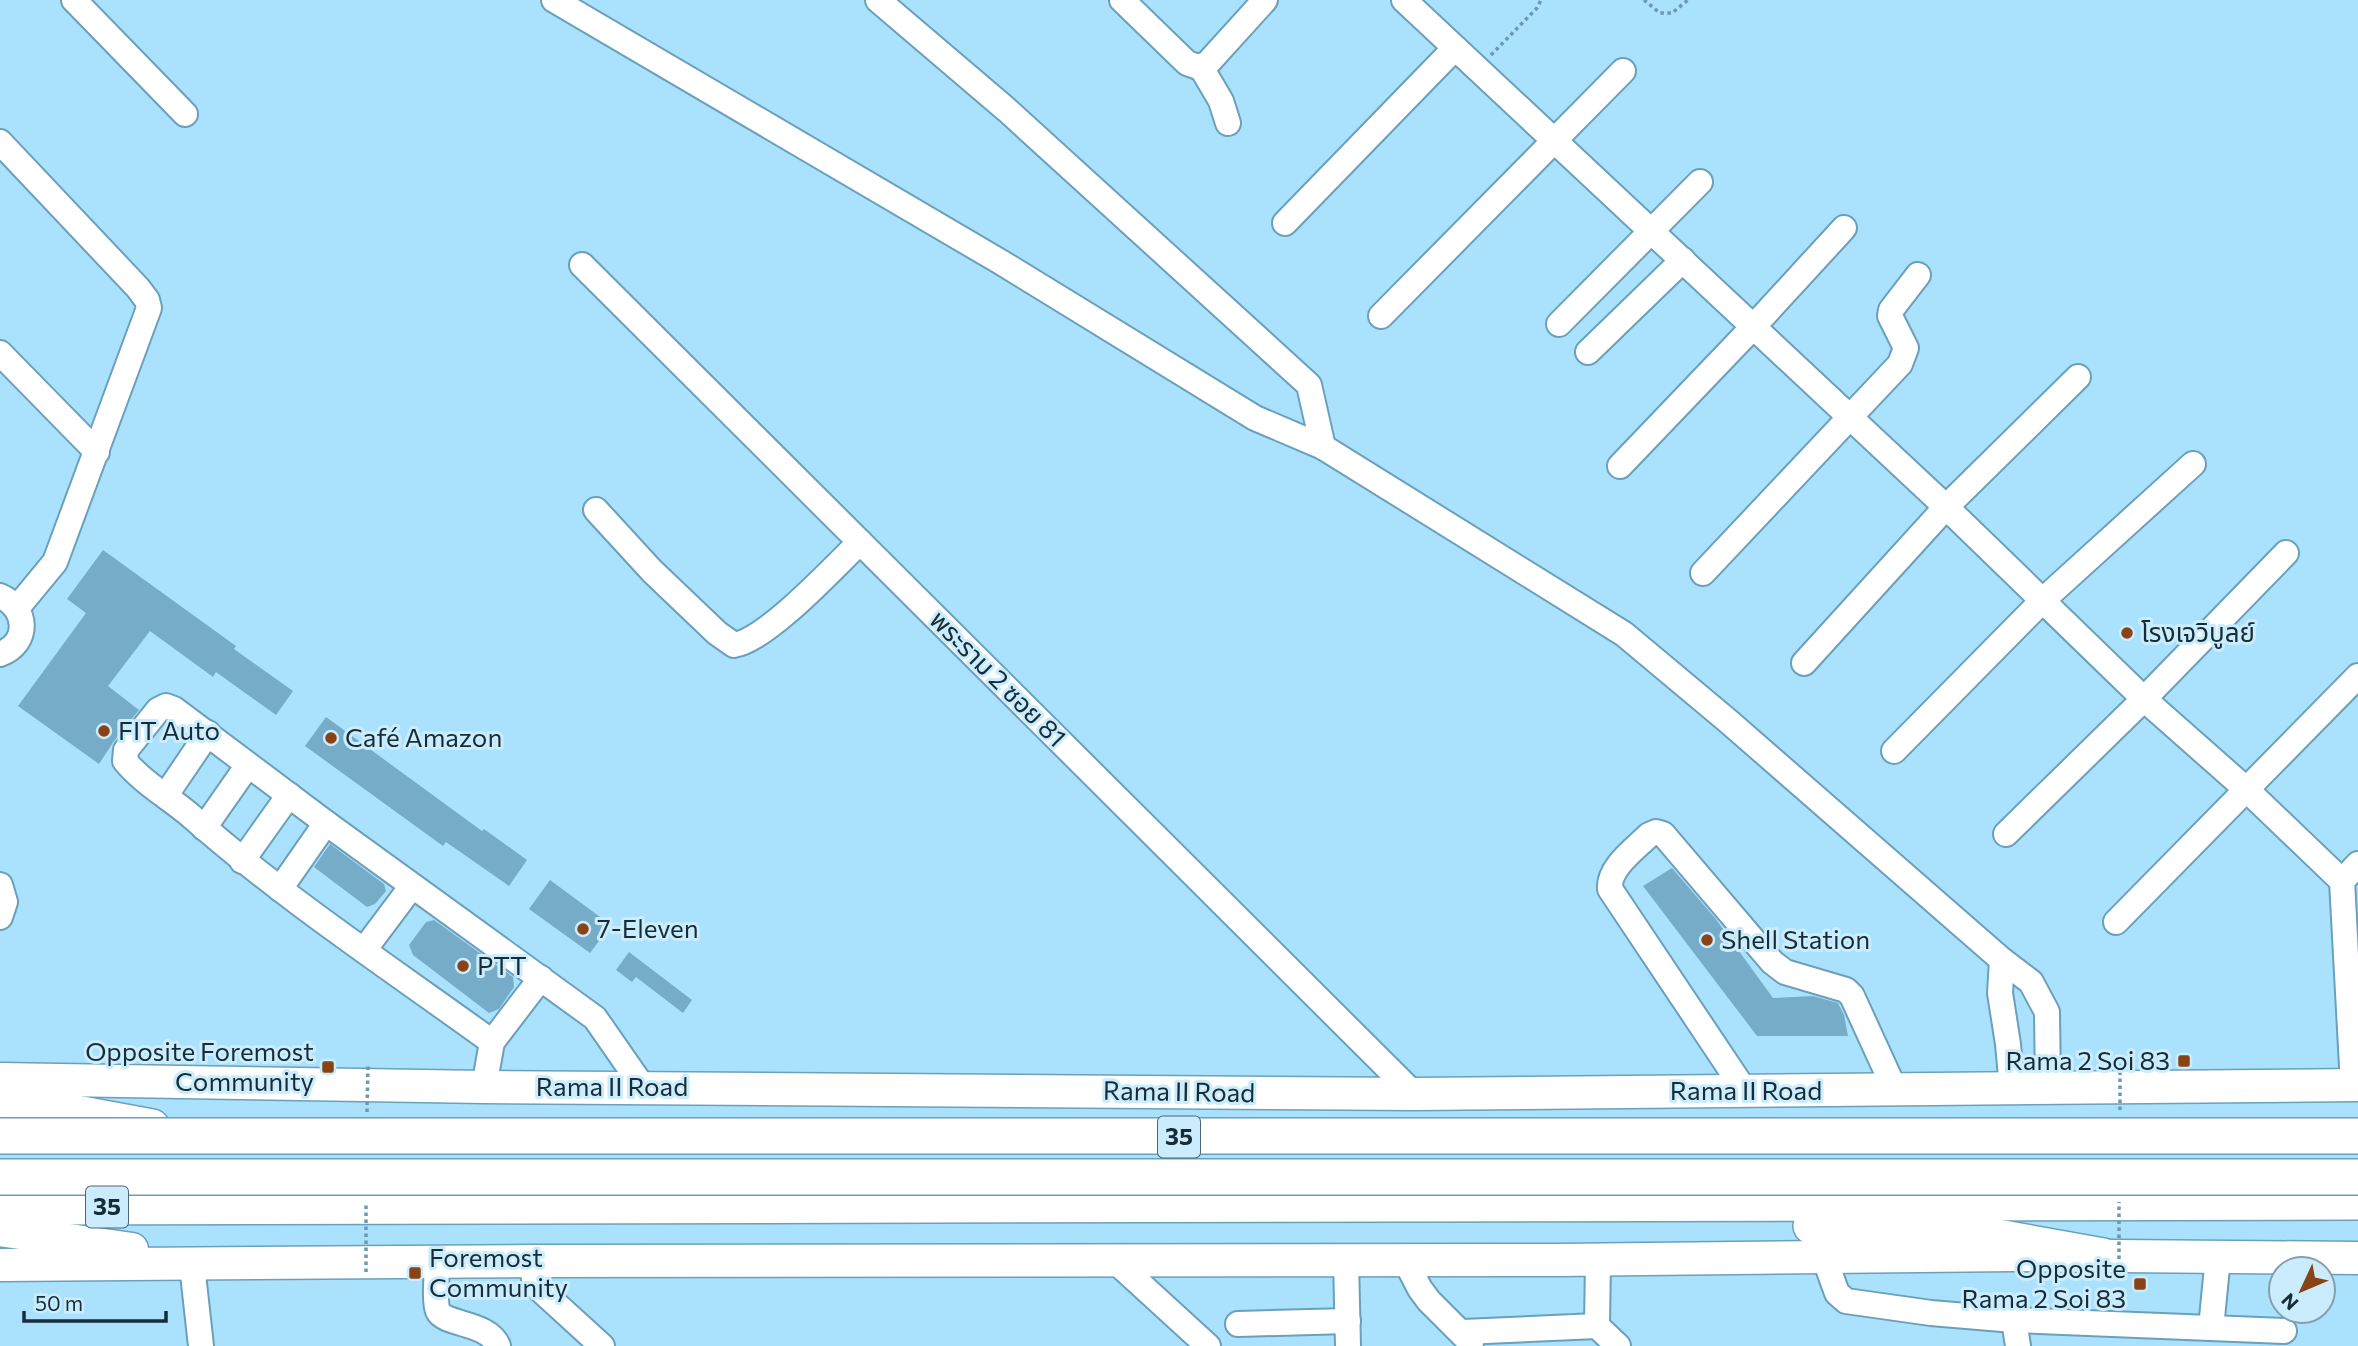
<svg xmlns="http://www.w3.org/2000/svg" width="2358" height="1346" font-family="Commissioner,'Noto Sans Thai',sans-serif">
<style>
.building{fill:#76acc7}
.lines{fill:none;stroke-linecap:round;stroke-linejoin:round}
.minor-casing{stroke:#6aa0bb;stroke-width:28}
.major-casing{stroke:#6aa0bb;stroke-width:35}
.highway-casing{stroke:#6aa0bb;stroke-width:38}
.path{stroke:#6d98ad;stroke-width:3.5;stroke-dasharray:3.5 3.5;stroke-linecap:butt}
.minor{stroke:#fff;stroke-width:24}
.major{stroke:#fff;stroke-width:32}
.highway{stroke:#fff;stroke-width:35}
.highway-bridge-casing{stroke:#6aa0bb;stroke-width:38;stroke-linecap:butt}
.path-bridge{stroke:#6d98ad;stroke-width:3.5;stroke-dasharray:3.5 3.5;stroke-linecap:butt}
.highway-bridge{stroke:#fff;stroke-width:35}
.poi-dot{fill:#884417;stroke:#cbecfd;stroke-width:2.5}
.labels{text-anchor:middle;stroke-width:6;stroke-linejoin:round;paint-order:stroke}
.shield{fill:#cbecfd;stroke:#4c6672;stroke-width:2}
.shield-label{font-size:24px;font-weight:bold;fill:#162d37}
.poi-label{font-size:26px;fill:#162d37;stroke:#cbecfd;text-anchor:start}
.street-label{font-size:26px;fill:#162d37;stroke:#cbecfd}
</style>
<rect width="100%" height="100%" fill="#aae2fe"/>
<g class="building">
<path d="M 103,550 L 236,646 L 234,649 L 293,691 L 276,715 L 216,672 L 213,677 L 150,631 L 108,686 L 139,710 L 114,741 L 99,764 L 18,706 L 86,613 L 67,599 Z"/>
<path d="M 326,717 L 482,831 L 484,829 L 527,860 L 509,886 L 446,842 L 443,846 L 305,746 Z"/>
<path d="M 330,844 L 384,884 L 386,891 L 375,904 L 367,907 L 314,867 Z"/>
<path d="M 1672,868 L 1715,918 L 1773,998 L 1813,996 L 1838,1003 L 1844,1015 L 1848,1036 L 1757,1036 L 1643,886 Z"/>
<path d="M 550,880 L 611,925 L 590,953 L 529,909 Z"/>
<path d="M 434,920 L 513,977 L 514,987 L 499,1009 L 489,1013 L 413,955 L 409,945 L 426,922 Z"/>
<path d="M 629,952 L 692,1000 L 683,1013 L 636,977 L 632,982 L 616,970 Z"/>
</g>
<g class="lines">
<g class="minor-casing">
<g id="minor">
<path d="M 74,0 L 185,114"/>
<path d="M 554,0 L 999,261 L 1255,418 L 1323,447 L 1624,634 L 1728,721 L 2002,960 L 2031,982 L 2047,1012 L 2048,1087"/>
<path d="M 878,0 L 1007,110 L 1309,385 L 1323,447"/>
<path d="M 1122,0 L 1187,63 L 1198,67 L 1207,64 L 1265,0"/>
<path d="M 1404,0 L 1946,507 L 2144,699 L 2247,790 L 2342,881"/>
<path d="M 1201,67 L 1221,101 L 1228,123"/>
<path d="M 0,142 L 138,288 L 147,300 L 149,308 L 55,562 L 17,608"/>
<path d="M 1285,223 L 1455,48"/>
<path d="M 582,265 L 1414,1094"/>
<path d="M 1381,316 L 1623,71"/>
<path d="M 1559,324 L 1700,182"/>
<path d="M 1588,352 L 1683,260"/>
<path d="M 0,353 L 97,452"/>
<path d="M 1620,466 L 1754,326 L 1844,228"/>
<path d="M 596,510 L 652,571 L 717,633 L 734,645 C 767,640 834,567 860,542"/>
<path d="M 1703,573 L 1900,364 L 1906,348 L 1890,316 L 1891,310 L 1918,275"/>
<path d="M 0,596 C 28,608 30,643 0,654"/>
<path d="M 1804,663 L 1946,507 L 2078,377"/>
<path d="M 1894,751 L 2043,600 L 2193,464"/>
<path d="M 166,795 L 208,733"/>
<path d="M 204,828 L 248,765"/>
<path d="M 2006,834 L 2144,699 L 2286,553"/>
<path d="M 242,861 L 289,795"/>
<path d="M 0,885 L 5,902 L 0,917"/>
<path d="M 280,889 L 326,823"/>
<path d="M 2116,922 L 2358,676"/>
<path d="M 364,950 L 412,886"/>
<path d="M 2002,960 L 2000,993 L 2008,1044 L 2012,1088"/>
<path d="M 492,1042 L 541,978"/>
<path d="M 2353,1085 L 2342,881 L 2358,864"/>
<path d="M 484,1087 L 492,1042 C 390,968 285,899 191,816 C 170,798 143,783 125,761 L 126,750 L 158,710 L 166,706 L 174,709 L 326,823 L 595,1018 L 643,1087"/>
<path d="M 1745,1091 L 1610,889 C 1608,868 1635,849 1649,835 L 1656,832 L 1663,834 L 1772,962 L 1785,972 L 1846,990 L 1852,996 L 1895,1090"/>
<path d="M 1824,1257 L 1837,1293 L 1846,1301 L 1931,1313 L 2014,1320 L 2284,1331"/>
<path d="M 1346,1260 L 1348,1346"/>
<path d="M 1405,1260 L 1420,1289 L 1429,1301 L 1471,1343"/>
<path d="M 1598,1260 L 1597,1326 L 1618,1346"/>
<path d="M 531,1261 L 535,1285 L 602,1346"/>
<path d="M 1115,1261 L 1208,1346"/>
<path d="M 437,1262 C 437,1273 434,1302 438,1311 C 444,1325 489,1322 498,1346"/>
<path d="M 192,1265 L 201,1346"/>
<path d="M 2014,1320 L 2018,1346"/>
<path d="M 1238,1324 L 1348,1321"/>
<path d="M 2211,1328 L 2218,1257"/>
<path d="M 1463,1332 L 1597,1326"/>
</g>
</g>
<g class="major-casing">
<g id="major">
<path d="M 0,1079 L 484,1087 L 1414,1094 L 2358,1085"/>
<path d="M 0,1230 L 132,1249"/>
<path d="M 0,1265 L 531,1261 L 1558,1260 L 2014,1255 L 2358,1258"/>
</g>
</g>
<g class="highway-casing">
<g id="highway">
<path d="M 0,1099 L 152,1127"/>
<path d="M 0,1207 L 2358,1202"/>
<path d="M 1811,1226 L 1986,1235 L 2103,1256"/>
</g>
</g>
<g class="path">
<path d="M 1644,0 L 1660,13 L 1672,13 L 1688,0"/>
<path d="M 1491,55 L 1537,8 L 1541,0"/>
</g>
<use href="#minor" class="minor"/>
<use href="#major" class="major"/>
<use href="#highway" class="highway"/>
<g class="highway-bridge-casing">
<g id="highway-bridge">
<path d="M 0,1136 L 2358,1136"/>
<path d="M 0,1177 L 2358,1177"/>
</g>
</g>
<g class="path-bridge">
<path d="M 2120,1110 L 2120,1063"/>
<path d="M 367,1112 L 368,1065"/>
<path d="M 366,1272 L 366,1203"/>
<path d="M 2119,1280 L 2119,1202"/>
</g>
<use href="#highway-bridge" class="highway-bridge"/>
</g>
<g class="poi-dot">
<circle cx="2127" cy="633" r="7"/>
<circle cx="104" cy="731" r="7"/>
<circle cx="331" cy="738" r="7"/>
<circle cx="583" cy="929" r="7"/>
<circle cx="1707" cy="940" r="7"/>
<circle cx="463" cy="966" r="7"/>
<rect x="2177" y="1054" width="14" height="14" rx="3.5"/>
<rect x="321" y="1060" width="14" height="14" rx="3.5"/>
<rect x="408" y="1266" width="14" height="14" rx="3.5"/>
<rect x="2133" y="1277" width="14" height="14" rx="3.5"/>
</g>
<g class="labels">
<g class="shield">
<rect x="1158" y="1116.5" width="42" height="41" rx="5"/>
<rect x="86" y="1186.5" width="42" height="41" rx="5"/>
</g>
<g class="shield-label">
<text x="1179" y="1145">35</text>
<text x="107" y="1215">35</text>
</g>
<g class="poi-label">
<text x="2141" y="642">โรงเจวิบูลย์</text>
<text x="118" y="740">FIT Auto</text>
<text x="345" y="747">Café Amazon</text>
<text x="597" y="938">7-Eleven</text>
<text x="1721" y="949">Shell Station</text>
<text x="477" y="975">PTT</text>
<text x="314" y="1061" text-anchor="end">Opposite Foremost<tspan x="314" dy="30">Community</tspan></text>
<text x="2170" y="1070" text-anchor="end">Rama 2 Soi 83</text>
<text x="429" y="1267">Foremost<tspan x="429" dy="30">Community</tspan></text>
<text x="2126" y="1278" text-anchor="end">Opposite<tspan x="2126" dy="30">Rama 2 Soi 83</tspan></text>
</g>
<g class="street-label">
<text transform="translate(998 679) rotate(45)" y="9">พระราม 2 ซอย 81</text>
<text x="612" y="1096">Rama II Road</text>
<text x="1746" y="1100">Rama II Road</text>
<text transform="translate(1179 1092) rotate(1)" y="9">Rama II Road</text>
</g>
</g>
<g transform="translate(2302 1290) rotate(226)"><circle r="33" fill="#cbecfd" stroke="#83a0ae" stroke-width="2"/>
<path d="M0-5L12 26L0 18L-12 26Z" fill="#884417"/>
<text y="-10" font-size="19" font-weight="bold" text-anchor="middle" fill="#162d37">N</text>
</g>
<path d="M24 1311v10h142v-10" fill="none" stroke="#162d37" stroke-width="3.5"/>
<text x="35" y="1311" font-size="21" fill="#162d37" stroke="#cbecfd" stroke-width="5" paint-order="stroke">50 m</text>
</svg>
